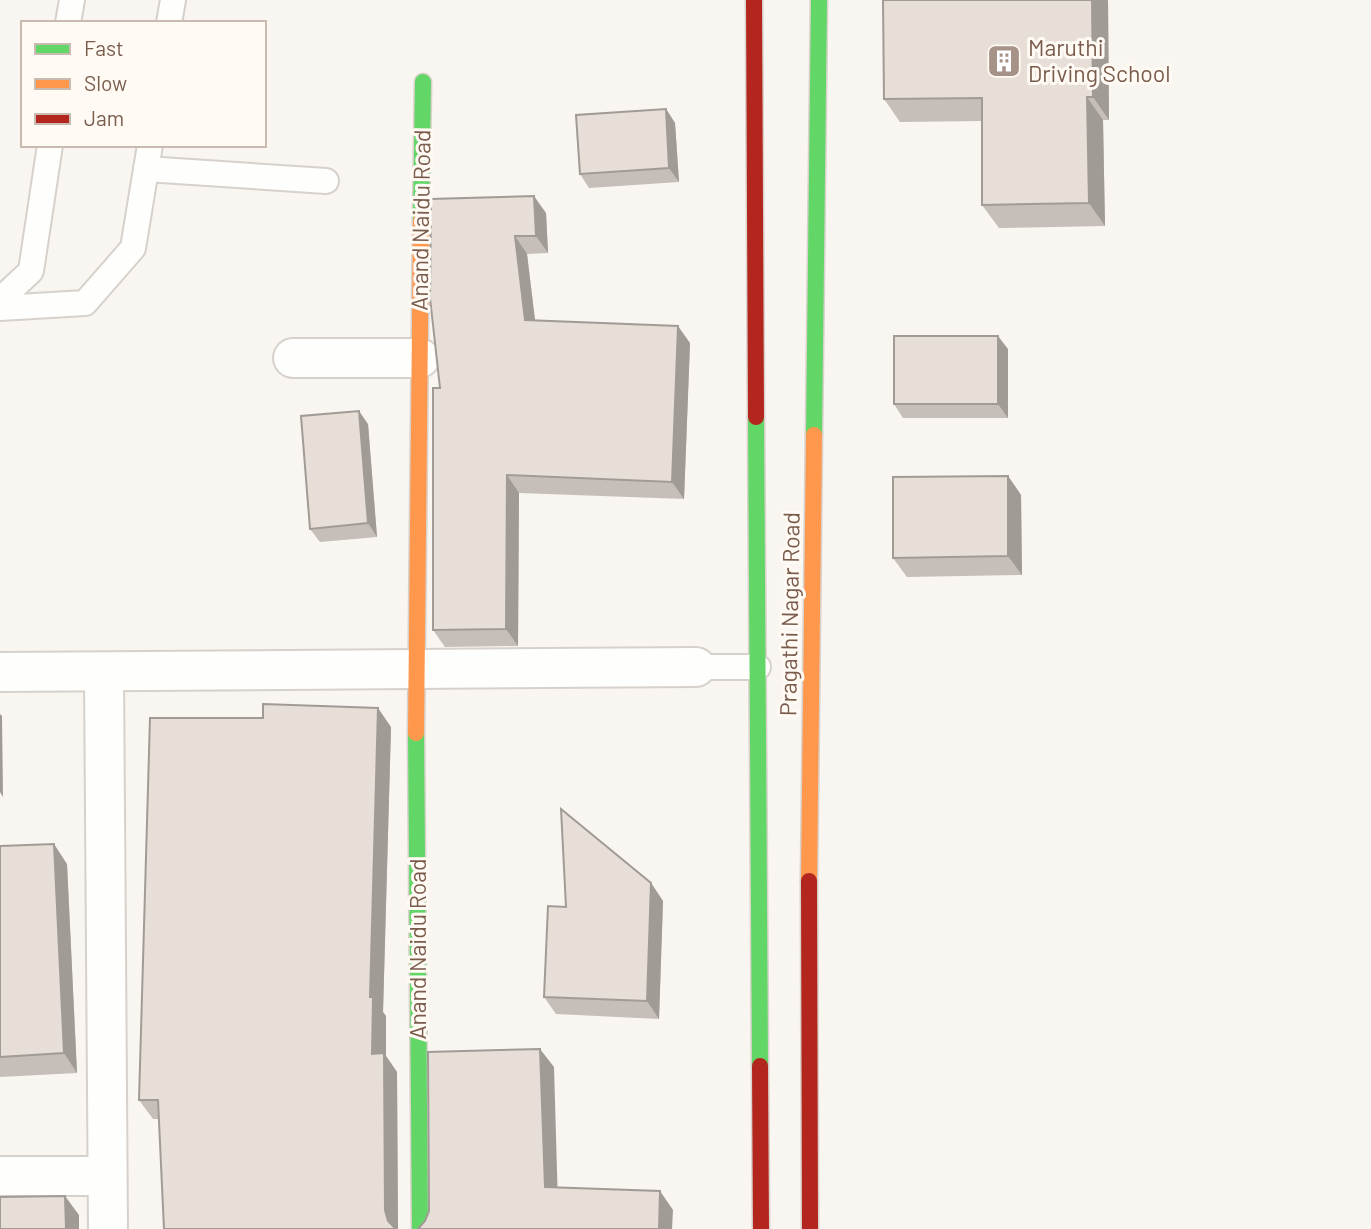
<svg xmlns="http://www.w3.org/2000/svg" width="1371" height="1229" font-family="Barlow,sans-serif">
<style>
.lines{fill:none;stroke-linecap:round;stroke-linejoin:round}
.lane-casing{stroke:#d7d1cb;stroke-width:28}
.street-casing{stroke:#d7d1cb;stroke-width:42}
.fast-casing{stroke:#d9d2cb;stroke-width:19}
.slow-casing{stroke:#d9d2cb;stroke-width:19}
.jam-casing{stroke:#d9d2cb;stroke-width:19}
.lane{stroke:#fefefd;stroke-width:24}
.street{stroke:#fefefd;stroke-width:38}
.fast{stroke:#63d668;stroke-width:16}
.slow{stroke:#ff974d;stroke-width:16}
.jam{stroke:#b3261e;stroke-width:16}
.wall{fill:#c6bfb9}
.shaded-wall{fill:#a19b96}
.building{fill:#e6ded7;stroke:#a19b96;stroke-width:2}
.labels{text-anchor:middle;stroke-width:6;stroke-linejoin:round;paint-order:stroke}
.poi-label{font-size:23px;fill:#7a5c4d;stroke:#fffaf3;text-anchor:start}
.street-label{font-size:23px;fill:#7a5c4d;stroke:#fffaf3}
</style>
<rect width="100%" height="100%" fill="#f9f5f0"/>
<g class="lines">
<g class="lane-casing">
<g id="lane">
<path d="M 68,23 L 72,0"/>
<path d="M 169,23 L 173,0"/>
<path d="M 146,169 L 326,181"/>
<path d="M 0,300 L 31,271 L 50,145"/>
<path d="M 0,308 L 85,303 L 133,248 L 150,145"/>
<path d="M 696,667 L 758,667"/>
</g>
</g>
<g class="street-casing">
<g id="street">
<path d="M 293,358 L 420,358"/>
<path d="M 0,672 L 696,667"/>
<path d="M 104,672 L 108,1229"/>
<path d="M 0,1176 L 107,1176"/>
</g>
</g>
<g class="fast-casing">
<g id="fast">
<path d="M 421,221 L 423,82"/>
<path d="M 756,417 L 760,1066"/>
<path d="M 814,435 L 819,0"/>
<path d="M 416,733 L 420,1229"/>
</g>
</g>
<g class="slow-casing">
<g id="slow">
<path d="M 416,733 L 421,221"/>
<path d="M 809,881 L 814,435"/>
</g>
</g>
<g class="jam-casing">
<g id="jam">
<path d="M 754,0 L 756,417"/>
<path d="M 809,881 L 810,1229"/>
<path d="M 760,1066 L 761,1229"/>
</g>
</g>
<use href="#lane" class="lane"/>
<use href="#street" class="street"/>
<use href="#fast" class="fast"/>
<use href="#slow" class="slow"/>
<use href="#jam" class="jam"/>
</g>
<g class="wall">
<path d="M 1108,0 L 1109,120 L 1103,120 L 1105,226 L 999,228 L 982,205 L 982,121 L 900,122 L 884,99 Z"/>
<path d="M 666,109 L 675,123 L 679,182 L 589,188 L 580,174 Z"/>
<path d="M 546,213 L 548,253 L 527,254 L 535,320 L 690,343 L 684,499 L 519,493 L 518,646 L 445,647 L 433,630 L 440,388 L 430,298 Z"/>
<path d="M 1008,349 L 1008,418 L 903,418 L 894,404 Z"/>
<path d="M 368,424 L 377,537 L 320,542 L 310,529 Z"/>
<path d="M 1008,476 L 1021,495 L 1022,575 L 907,577 L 893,558 Z"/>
<path d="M 391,727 L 383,1012 L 386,1016 L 386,1056 L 397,1072 L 398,1229 L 159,1119 L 153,1119 L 139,1100 Z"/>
<path d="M 0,846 L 67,864 L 77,1073 L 0,1077 Z"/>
<path d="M 651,883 L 663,901 L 659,1019 L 556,1014 L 544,997 L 566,907 Z"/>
</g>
<g class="shaded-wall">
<path d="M 1092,0 L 1108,0 L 1109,120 L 1093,97 Z"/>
<path d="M 1087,97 L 1103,120 L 1105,226 L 1089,203 Z"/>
<path d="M 666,109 L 675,123 L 679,182 L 669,168 Z"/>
<path d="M 534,196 L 546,213 L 548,253 L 536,236 Z"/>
<path d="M 515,236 L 527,254 L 537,337 L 525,320 Z"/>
<path d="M 678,326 L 690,343 L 684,499 L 672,482 Z"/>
<path d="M 998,336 L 1008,349 L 1008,418 L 998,404 Z"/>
<path d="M 359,411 L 368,424 L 377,537 L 368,523 Z"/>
<path d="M 507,475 L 519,493 L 518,646 L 506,629 Z"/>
<path d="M 1008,476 L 1021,495 L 1022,575 L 1008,556 Z"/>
<path d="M 378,708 L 391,727 L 383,1012 L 386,1016 L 386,1056 L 397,1072 L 398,1229 L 394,1229 L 388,1221 L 385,1210 L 372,1054 L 370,997 Z"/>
<path d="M 0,714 L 2,716 L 3,797 L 0,792 Z"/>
<path d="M 54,844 L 67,864 L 77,1073 L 64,1053 Z"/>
<path d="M 651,883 L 663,901 L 659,1019 L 647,1001 Z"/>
<path d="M 540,1049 L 554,1067 L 558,1206 L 545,1187 Z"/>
<path d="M 660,1191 L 673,1210 L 672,1229 L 659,1229 Z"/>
<path d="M 65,1196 L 79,1215 L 79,1229 L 66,1229 Z"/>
</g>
<g class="building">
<path d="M 883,0 L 1092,0 L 1093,97 L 1087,97 L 1089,203 L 982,205 L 982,98 L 884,99 Z"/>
<path d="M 666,109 L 669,168 L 580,174 L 576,115 Z"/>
<path d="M 534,196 L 536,236 L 515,236 L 525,320 L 678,326 L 672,482 L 507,475 L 506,629 L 433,630 L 433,388 L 440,388 L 430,298 L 431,199 Z"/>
<rect x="894" y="336" width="104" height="68"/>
<path d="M 359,411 L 368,523 L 310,529 L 301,416 Z"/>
<path d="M 1008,476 L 1008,556 L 893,558 L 893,477 Z"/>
<path d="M 263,704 L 378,708 L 370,997 L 373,997 L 372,1054 L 384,1053 L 385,1210 L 388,1221 L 396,1229 L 164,1229 L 158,1100 L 139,1100 L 150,718 L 263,718 Z"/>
<path d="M 561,809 L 651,883 L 647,1001 L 544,997 L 548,906 L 566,907 Z"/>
<path d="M 54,844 L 64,1053 L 0,1057 L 0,846 Z"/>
<path d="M 540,1049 L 545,1187 L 660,1191 L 659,1229 L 418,1229 L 425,1221 L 429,1211 L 428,1052 Z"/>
<path d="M 65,1196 L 66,1229 L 0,1229 L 0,1197 Z"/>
</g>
<defs>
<g id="building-square" transform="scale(1.75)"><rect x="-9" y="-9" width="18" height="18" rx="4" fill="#a69286" stroke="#fffaf3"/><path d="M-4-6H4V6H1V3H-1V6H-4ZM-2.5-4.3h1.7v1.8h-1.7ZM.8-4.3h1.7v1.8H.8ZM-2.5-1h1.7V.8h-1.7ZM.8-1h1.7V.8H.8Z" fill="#fff"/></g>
</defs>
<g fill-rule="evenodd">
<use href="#building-square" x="1004" y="61"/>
</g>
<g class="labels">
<g class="poi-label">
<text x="1028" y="56">Maruthi<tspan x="1028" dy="26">Driving School</tspan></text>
</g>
<g class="street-label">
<text transform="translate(421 220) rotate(-89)" y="8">Anand Naidu Road</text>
<text transform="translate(790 614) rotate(-89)" y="8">Pragathi Nagar Road</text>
<text transform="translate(418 949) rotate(-90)" y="8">Anand Naidu Road</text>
</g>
</g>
<rect x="21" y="21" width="245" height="126" fill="#fffaf3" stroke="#cabbb1" stroke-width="2"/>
<rect x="35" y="44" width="35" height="10" fill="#63d668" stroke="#cabbb1" stroke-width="2"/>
<text x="84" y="56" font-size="21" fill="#7a5c4d">Fast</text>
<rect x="35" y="79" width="35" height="10" fill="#ff974d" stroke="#cabbb1" stroke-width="2"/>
<text x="84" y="91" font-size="21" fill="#7a5c4d">Slow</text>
<rect x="35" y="114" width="35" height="10" fill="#b3261e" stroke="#cabbb1" stroke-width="2"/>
<text x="84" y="126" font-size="21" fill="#7a5c4d">Jam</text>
</svg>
